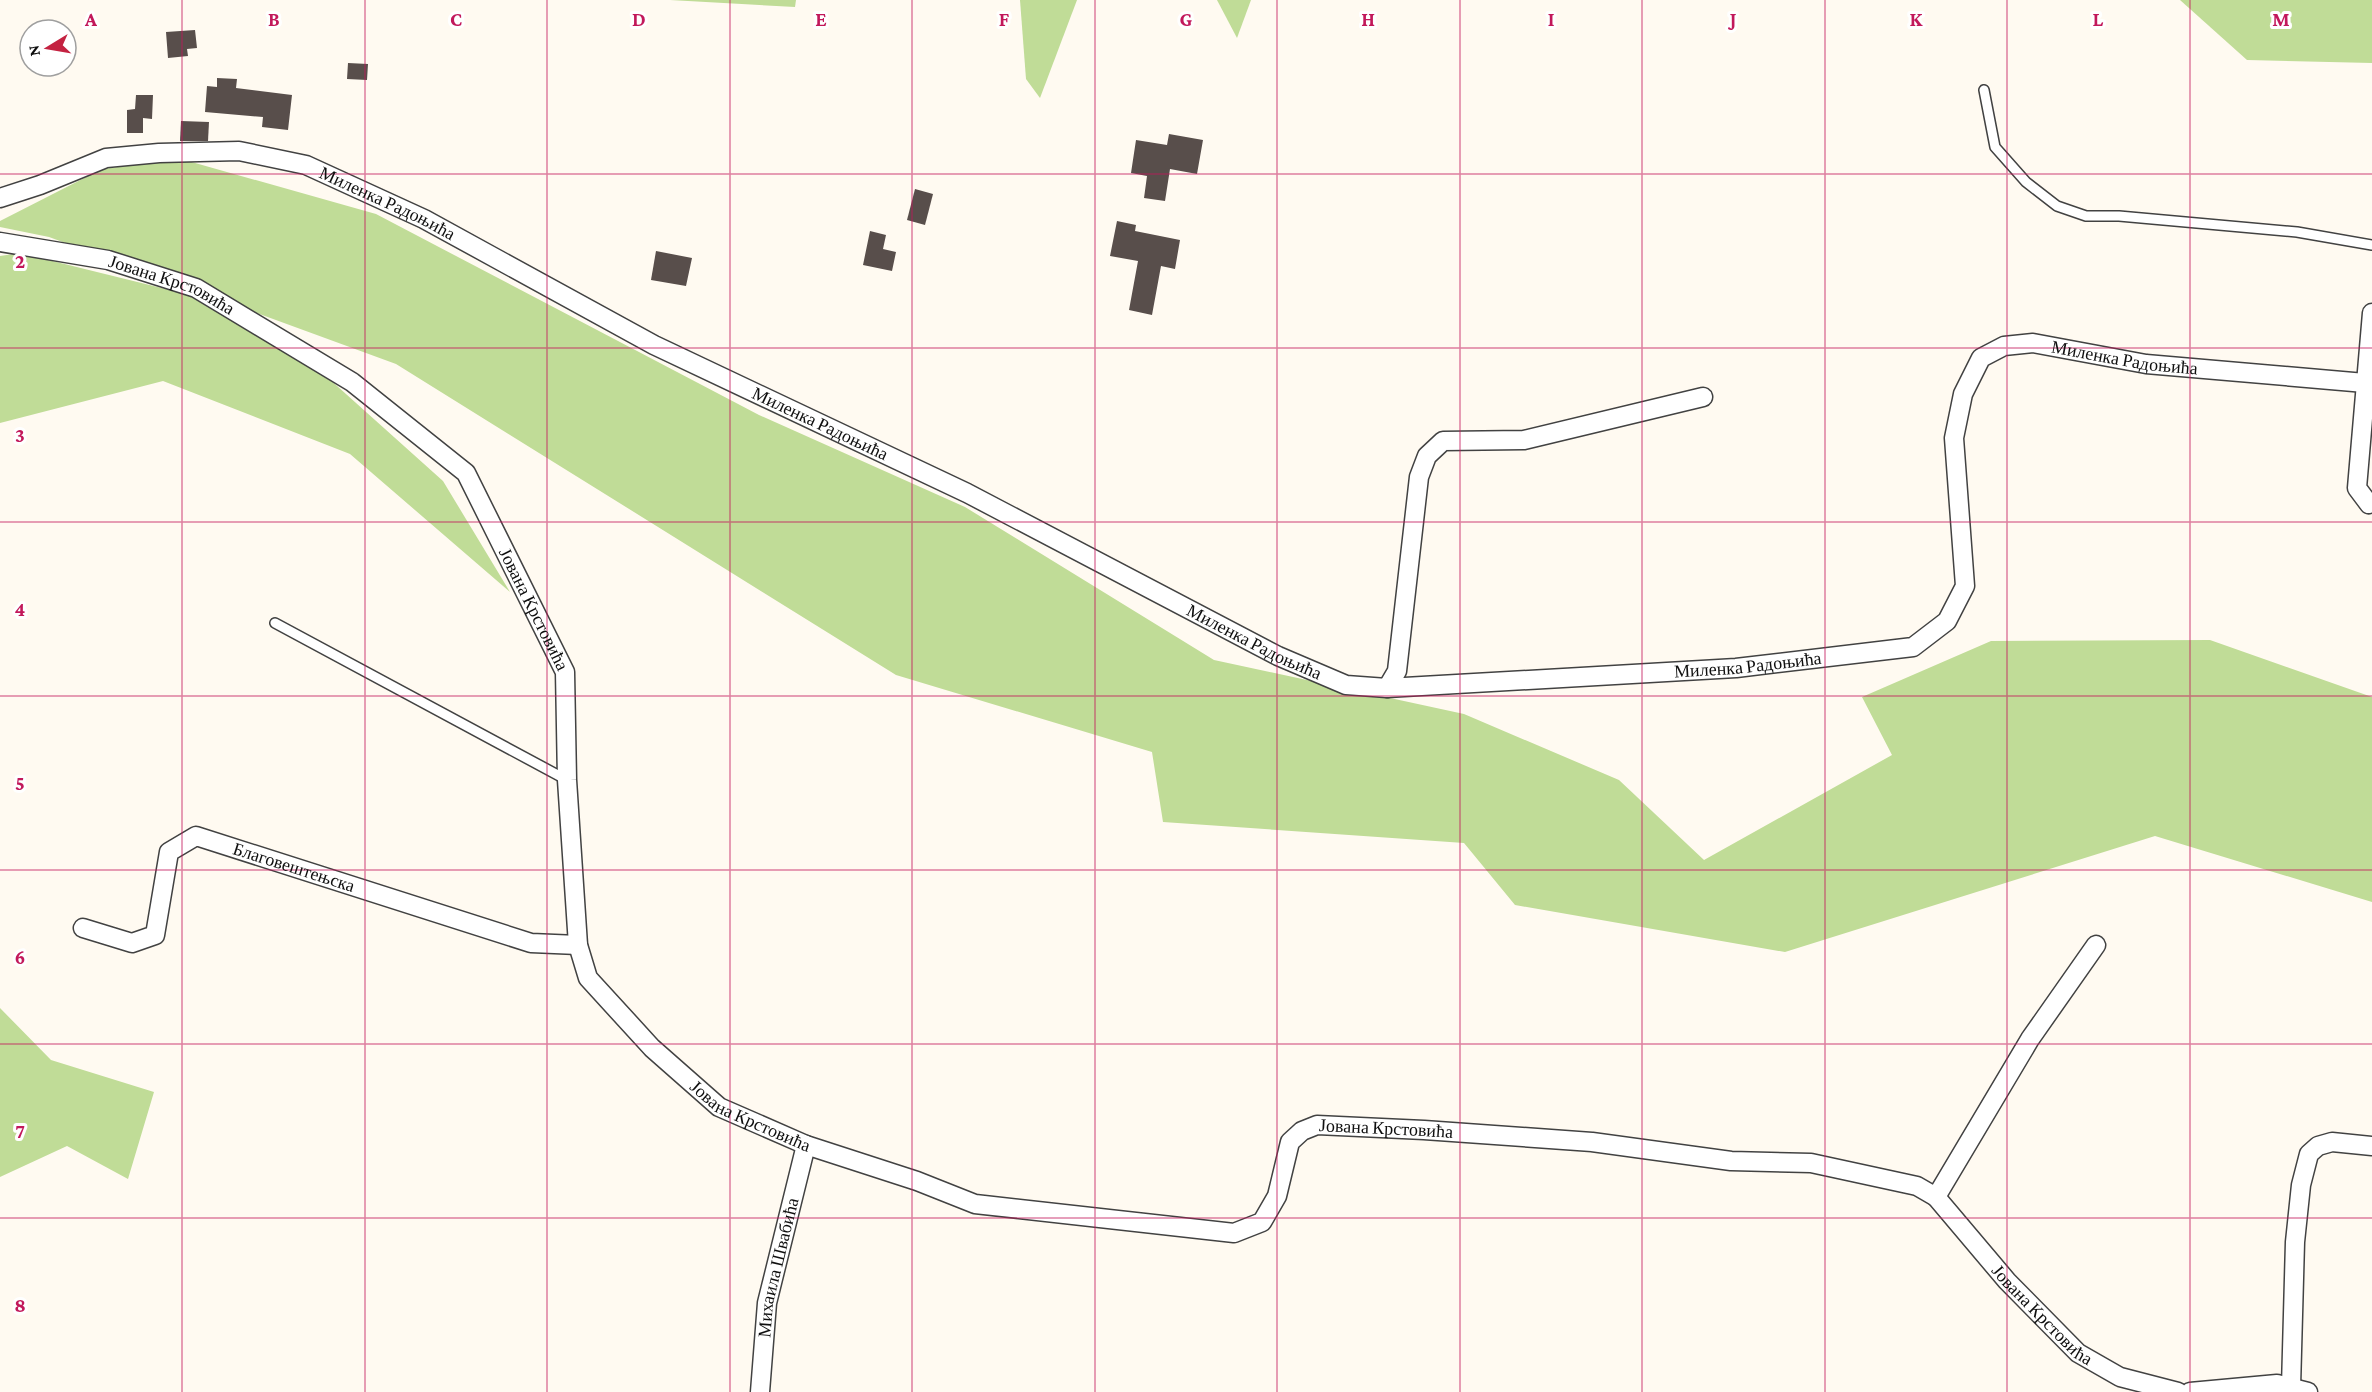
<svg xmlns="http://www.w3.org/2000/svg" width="2372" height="1392" font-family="'Crimson Pro',serif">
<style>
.forest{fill:#c0dc97}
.building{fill:#584e4b}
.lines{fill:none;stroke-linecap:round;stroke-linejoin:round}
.service-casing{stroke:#424242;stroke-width:12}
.minor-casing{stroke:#424242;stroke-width:21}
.service{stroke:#fff;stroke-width:9}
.minor{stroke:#fff;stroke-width:18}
.grid{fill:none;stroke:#c2185b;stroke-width:1.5;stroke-opacity:0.55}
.labels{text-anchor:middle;stroke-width:6;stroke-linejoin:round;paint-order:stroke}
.street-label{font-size:18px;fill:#0f0f0f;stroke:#fff}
.grid-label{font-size:20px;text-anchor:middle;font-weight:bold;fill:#c2185b;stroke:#fff;stroke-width:6;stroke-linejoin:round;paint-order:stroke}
</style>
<rect width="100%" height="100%" fill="#fffaf1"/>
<g class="forest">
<path d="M 670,0 L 796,0 L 795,7 Z"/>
<path d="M 1020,0 L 1077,0 L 1040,98 L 1026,79 Z"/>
<path d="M 1217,0 L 1251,0 L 1237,38 Z"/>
<path d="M 2180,0 L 2372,0 L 2372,63 L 2247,60 Z"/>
<path d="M 181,159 L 376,214 L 759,415 L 965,507 L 1214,660 L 1464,714 L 1619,780 L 1704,860 L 1892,755 L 1862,697 L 1991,641 L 2210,640 L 2372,697 L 2372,902 L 2155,836 L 1785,952 L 1515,905 L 1464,843 L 1163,822 L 1152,752 L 896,675 L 396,364 L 49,237 L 0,227 L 0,221 L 102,169 Z"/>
<path d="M 20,253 L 186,294 L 317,368 L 443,481 L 510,592 L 350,454 L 163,381 L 0,423 L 0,256 Z"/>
<path d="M 0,1008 L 51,1060 L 154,1092 L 128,1179 L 67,1146 L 0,1177 Z"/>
</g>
<g class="building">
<path d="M 195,30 L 197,48 L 187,49 L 188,56 L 168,58 L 166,32 Z"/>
<path d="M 348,63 L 368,64 L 367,80 L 347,79 Z"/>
<path d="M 217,78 L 237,79 L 236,88 L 292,95 L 288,130 L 262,127 L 263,117 L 205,112 L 207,86 L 217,87 Z"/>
<path d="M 136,95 L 153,95 L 152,119 L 143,118 L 143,133 L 127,133 L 127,110 L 135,109 Z"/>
<path d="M 181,121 L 209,122 L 208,141 L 180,141 Z"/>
<path d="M 1169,134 L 1203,140 L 1197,174 L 1170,169 L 1165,201 L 1144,198 L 1147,176 L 1131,173 L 1136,140 L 1167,145 Z"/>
<path d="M 915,189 L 933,194 L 925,225 L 907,220 Z"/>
<path d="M 1117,221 L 1136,225 L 1135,231 L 1180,240 L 1175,269 L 1161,266 L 1152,315 L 1129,310 L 1138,261 L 1110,256 Z"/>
<path d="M 870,231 L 886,235 L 883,249 L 896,252 L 892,271 L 863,265 Z"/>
<path d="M 656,251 L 692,258 L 686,286 L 651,280 Z"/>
</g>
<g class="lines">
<g class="service-casing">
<g id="service">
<path d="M 1984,90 L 1995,147 L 2026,182 L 2057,206 L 2086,216 L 2119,216 L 2297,232 L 2372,245"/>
<path d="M 275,623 L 567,780"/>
</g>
</g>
<g class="minor-casing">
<g id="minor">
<path id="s1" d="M 0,198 L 40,185 L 106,158 L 159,153 L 239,151 L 306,165 L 424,219 L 654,345 L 967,493 L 1278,656 L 1346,685 L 1387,688 L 1736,668 L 1913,647 L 1947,621 L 1965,586 L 1954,438 L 1963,394 L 1981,358 L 2004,346 L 2033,343 L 2146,364 L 2365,383"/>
<path id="s2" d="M 0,242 L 108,260 L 196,288 L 352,382 L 466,473 L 565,672 L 567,780 L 578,945 L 588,978 L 652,1048 L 719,1107 L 806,1145 L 917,1181 L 975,1204 L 1234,1233 L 1262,1222 L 1277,1196 L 1290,1142 L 1302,1131 L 1317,1125 L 1424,1130 L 1592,1142 L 1731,1161 L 1811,1163 L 1917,1186 L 1936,1197 L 2030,1039 L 2096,945"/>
<path d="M 2372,313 L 2357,488 L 2369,504 L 2372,503"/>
<path d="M 1387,688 L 1397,671 L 1419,477 L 1427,456 L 1443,441 L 1524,440 L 1703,397"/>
<path id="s3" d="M 83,928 L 132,943 L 155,935 L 169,852 L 196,836 L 531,943 L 578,945"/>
<path id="s4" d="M 1936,1197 L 2007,1281 L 2078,1353 L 2120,1377 L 2178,1392"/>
<path d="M 2291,1387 L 2295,1242 L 2301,1185 L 2309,1154 L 2318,1146 L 2332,1142 L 2372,1146"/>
<path id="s5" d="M 760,1392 L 767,1303 L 806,1145"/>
<path d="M 2190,1392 L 2277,1384 L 2308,1392"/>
</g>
</g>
<use href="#service" class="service"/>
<use href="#minor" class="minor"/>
</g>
<path class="grid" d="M 182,0 L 182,1392M 365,0 L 365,1392M 547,0 L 547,1392M 730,0 L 730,1392M 912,0 L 912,1392M 1095,0 L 1095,1392M 1277,0 L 1277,1392M 1460,0 L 1460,1392M 1642,0 L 1642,1392M 1825,0 L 1825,1392M 2007,0 L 2007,1392M 2190,0 L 2190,1392M 0,174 L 2372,174M 0,348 L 2372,348M 0,522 L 2372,522M 0,696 L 2372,696M 0,870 L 2372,870M 0,1044 L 2372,1044M 0,1218 L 2372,1218"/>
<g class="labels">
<g class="street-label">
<text dy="6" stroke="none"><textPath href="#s1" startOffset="405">Миленка Радоњића</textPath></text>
<text dy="6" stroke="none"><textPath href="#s2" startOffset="178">Јована Крстовића</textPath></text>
<text dy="6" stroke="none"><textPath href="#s1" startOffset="2511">Миленка Радоњића</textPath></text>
<text dy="6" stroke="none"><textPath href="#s1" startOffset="891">Миленка Радоњића</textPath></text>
<text dy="6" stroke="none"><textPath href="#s2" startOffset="682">Јована Крстовића</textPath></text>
<text dy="6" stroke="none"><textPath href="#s1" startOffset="1377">Миленка Радоњића</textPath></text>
<text dy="6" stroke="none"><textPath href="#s1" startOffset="1881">Миленка Радоњића</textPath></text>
<text dy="6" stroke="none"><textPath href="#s3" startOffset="294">Благовештењска</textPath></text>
<text dy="6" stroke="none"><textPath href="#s2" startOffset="1276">Јована Крстовића</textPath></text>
<text dy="6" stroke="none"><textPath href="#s2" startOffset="1996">Јована Крстовића</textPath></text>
<text dy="6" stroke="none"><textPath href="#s5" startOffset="126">Михаила Швабића</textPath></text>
<text dy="6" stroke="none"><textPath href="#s4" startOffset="159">Јована Крстовића</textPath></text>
</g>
</g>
<g class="grid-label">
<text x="91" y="26">A</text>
<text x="274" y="26">B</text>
<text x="456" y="26">C</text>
<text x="639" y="26">D</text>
<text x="821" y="26">E</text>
<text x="1004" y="26">F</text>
<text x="1186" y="26">G</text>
<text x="1368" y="26">H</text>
<text x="1551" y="26">I</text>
<text x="1733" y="26">J</text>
<text x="1916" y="26">K</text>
<text x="2098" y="26">L</text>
<text x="2281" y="26">M</text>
<text x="20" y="268">2</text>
<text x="20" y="442">3</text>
<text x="20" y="616">4</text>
<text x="20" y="790">5</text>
<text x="20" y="964">6</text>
<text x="20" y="1138">7</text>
<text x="20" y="1312">8</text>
</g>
<g transform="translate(48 48) rotate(259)"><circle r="28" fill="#ffffff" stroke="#9f9f9f" stroke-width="1.5"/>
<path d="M0-4.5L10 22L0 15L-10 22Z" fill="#c42241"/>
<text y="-9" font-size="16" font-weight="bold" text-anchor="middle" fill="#0f0f0f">N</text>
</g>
</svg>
